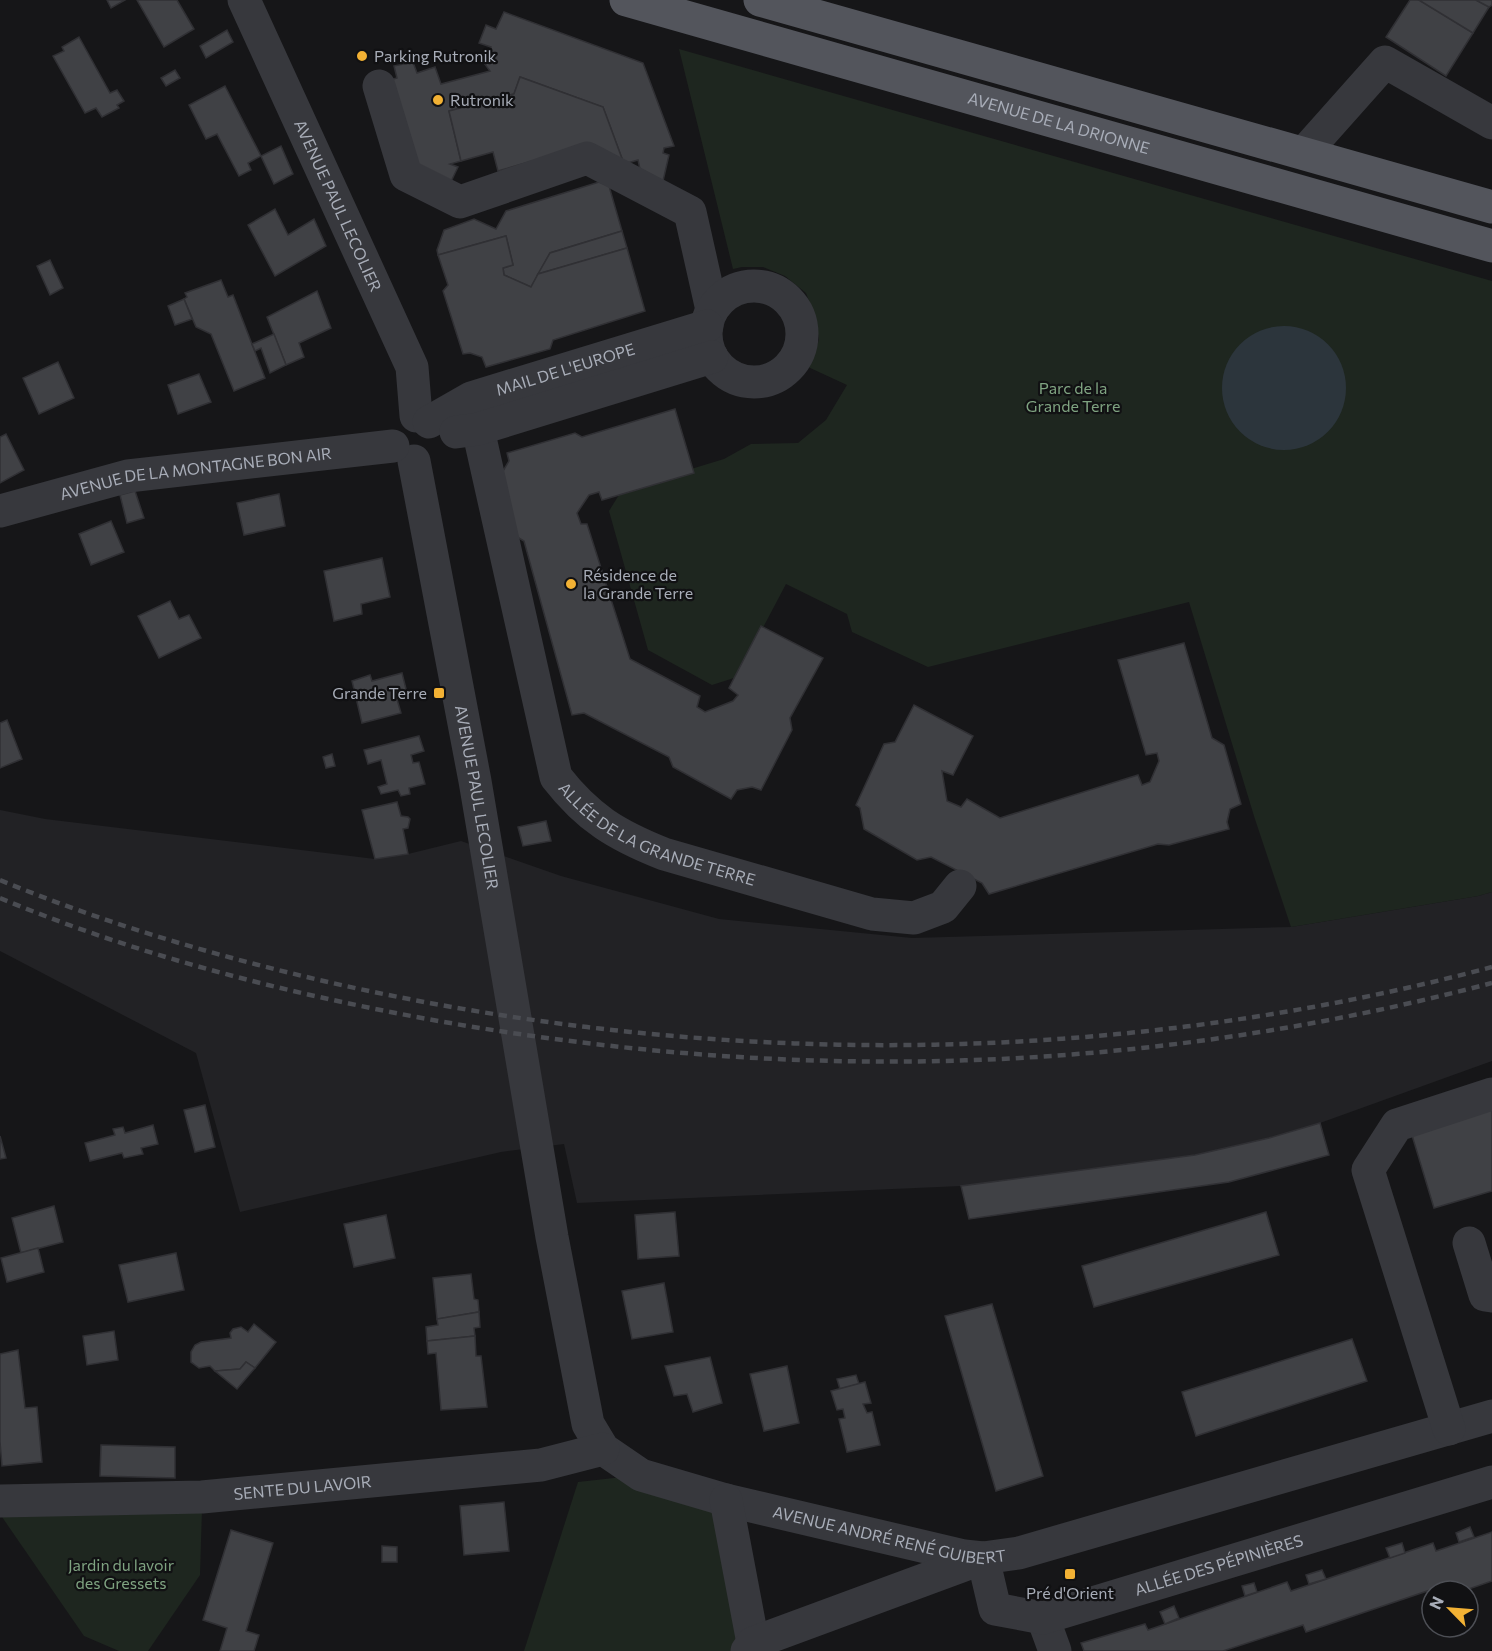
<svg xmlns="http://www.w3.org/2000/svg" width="1492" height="1651" font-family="Commissioner,sans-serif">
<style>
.built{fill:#222225}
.green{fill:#1e261f}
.water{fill:#2c353c}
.building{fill:#404145;stroke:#303034;stroke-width:1.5}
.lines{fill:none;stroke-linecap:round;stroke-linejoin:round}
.minor{stroke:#37383d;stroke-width:33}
.major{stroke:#53555c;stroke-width:33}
.rail{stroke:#4a4c52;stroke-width:4.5;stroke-dasharray:8 6;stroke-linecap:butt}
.poi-dot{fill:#f2b134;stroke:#111113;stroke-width:2}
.labels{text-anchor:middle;stroke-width:4.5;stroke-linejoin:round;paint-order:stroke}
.poi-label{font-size:16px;fill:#a8adb8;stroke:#111113;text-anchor:start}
.street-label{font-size:16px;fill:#a8adb8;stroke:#111113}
.park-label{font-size:16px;fill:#7fa381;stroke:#111113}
</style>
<rect width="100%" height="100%" fill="#161618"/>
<path class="built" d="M 0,810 L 45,819 L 375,859 L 408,854 L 461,841 L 561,876 L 719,919 L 912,938 L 1291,927 L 1478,896 L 1492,892 L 1492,1061 L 1320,1123 L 1269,1138 L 1195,1155 L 961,1186 L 577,1203 L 564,1144 L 501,1152 L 240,1212 L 196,1053 L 0,951 Z"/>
<g class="green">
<path d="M 679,49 L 1492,281 L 1492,892 L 1478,896 L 1291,927 L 1254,816 L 1189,602 L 928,667 L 852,632 L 847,614 L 786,584 L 737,677 L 712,685 L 648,650 L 609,511 L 622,490 L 724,459 L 751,444 L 798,443 L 826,420 L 847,385 L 808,367 L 819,340 L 816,319 L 806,293 L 785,276 L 763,267 L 742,267 L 733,269 Z"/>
<path d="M 641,1475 L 726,1500 L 747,1651 L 524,1651 L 578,1482 Z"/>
<path d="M 202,1509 L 200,1575 L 148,1651 L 119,1651 L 84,1636 L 0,1514 Z"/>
</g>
<circle class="water" cx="1284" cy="388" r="62"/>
<g class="building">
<path d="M 107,0 L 125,0 L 111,8 Z"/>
<path d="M 137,0 L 177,0 L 194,29 L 164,47 Z"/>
<path d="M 1410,0 L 1419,0 L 1473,33 L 1446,76 L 1386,37 Z"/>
<path d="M 1419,0 L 1476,0 L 1489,7 L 1473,33 Z"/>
<path d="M 1476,0 L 1492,0 L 1492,5 L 1489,7 Z"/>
<path d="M 504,12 L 643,63 L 674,146 L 664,148 L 663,153 L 669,155 L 663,181 L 640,169 L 638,160 L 624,164 L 603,107 L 520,77 L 514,94 L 449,111 L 461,161 L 450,164 L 458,167 L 446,192 L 409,175 L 382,82 L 397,78 L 394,66 L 413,62 L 417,73 L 435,67 L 441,84 L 490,71 L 484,63 L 491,47 L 479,43 L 486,25 L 496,29 Z"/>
<path d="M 227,30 L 233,42 L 206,58 L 200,46 Z"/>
<path d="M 79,37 L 110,93 L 117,90 L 124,101 L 117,105 L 119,108 L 102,117 L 96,108 L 85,113 L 53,56 L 64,51 L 62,47 Z"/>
<path d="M 175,70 L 180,78 L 166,86 L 161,78 Z"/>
<path d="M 520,77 L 603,107 L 624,164 L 591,144 L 498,171 L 493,152 L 461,161 L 449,111 L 514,94 Z"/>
<path d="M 225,86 L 261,156 L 248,163 L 251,170 L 239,176 L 217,134 L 206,139 L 189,105 Z"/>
<path d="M 281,146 L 293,174 L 274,184 L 261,156 Z"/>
<path d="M 599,182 L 609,186 L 622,231 L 550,253 L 531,287 L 504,275 L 503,268 L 513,265 L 506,236 L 438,255 L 437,250 L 444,230 L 474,219 L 496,229 L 506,211 Z"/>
<path d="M 275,209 L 288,235 L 314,219 L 326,246 L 275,276 L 248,225 Z"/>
<path d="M 622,231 L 627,248 L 538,274 L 550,253 Z"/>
<path d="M 506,236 L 513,265 L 503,268 L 504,275 L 531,287 L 538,274 L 627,248 L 645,311 L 553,340 L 550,349 L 486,367 L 482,357 L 470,353 L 463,354 L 443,291 L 448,285 L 438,255 Z"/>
<path d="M 50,260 L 63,288 L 50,295 L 37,266 Z"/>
<path d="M 221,280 L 228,297 L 233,295 L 265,378 L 234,391 L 211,334 L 196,327 L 184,299 L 187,297 L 185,293 Z"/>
<path d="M 317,291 L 331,328 L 299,343 L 304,357 L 286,365 L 267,317 Z"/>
<path d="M 184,299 L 192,319 L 175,325 L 168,306 Z"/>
<path d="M 274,334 L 286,365 L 270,373 L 261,348 L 255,351 L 252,344 Z"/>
<path d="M 58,362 L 74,398 L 39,414 L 23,378 Z"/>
<path d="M 199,374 L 211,402 L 178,414 L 168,385 Z"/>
<path d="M 675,409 L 694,473 L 602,500 L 599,492 L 589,495 L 577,513 L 581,524 L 587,524 L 630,659 L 700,696 L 697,707 L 705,712 L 733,701 L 738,695 L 729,688 L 761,626 L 823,658 L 790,718 L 792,730 L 761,790 L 752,787 L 737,790 L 731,799 L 673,767 L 669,757 L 584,713 L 572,715 L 524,541 L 512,534 L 503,471 L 509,461 L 507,453 L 575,433 L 582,437 Z"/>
<path d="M 6,434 L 24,470 L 0,483 L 0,437 Z"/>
<path d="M 135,491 L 144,518 L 127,523 L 120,495 Z"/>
<path d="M 279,494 L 285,526 L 244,535 L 237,503 Z"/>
<path d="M 111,521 L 124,552 L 91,565 L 79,534 Z"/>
<path d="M 382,558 L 390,597 L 361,604 L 362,614 L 334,621 L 324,571 Z"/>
<path d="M 170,601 L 179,619 L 189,615 L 201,638 L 159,658 L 138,616 Z"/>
<path d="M 1184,643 L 1212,738 L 1224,745 L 1241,804 L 1230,809 L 1227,822 L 1229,829 L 1169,845 L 1158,844 L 989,894 L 982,883 L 931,857 L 917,860 L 864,829 L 860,808 L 856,805 L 884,744 L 895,742 L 914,705 L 973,736 L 953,775 L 942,771 L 947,801 L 961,807 L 967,799 L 1000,818 L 1138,775 L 1142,785 L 1150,782 L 1159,761 L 1157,753 L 1146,755 L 1118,660 Z"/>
<path d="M 402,673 L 407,693 L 396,696 L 401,713 L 362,723 L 352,681 L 370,675 L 372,681 Z"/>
<path d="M 7,720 L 22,759 L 0,768 L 0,723 Z"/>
<path d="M 419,736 L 424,751 L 411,755 L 413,763 L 419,762 L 425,784 L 409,788 L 410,794 L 401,796 L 398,790 L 381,794 L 378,787 L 387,784 L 381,760 L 368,764 L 364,750 Z"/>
<path d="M 332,754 L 335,766 L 326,768 L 323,757 Z"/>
<path d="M 397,802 L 401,816 L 408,817 L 410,819 L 408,828 L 403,829 L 408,854 L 375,859 L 362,810 Z"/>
<path d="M 546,821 L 551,841 L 523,846 L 518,827 Z"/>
<path d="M 205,1105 L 215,1147 L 195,1152 L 184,1110 Z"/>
<path d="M 1492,1108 L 1492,1191 L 1434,1208 L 1411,1132 Z"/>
<path d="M 1320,1123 L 1329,1155 L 1229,1182 L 969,1219 L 961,1186 L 1195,1155 L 1269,1138 Z"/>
<path d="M 153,1125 L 158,1144 L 141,1148 L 143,1154 L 124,1158 L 122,1153 L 90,1161 L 85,1143 L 115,1135 L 113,1129 L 123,1127 L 125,1133 Z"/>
<path d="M 0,1136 L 6,1158 L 0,1159 Z"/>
<path d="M 54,1206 L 63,1242 L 21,1253 L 12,1218 Z"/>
<path d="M 675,1212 L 679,1256 L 638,1259 L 635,1215 Z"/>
<path d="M 1266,1212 L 1279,1255 L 1094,1307 L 1082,1266 Z"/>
<path d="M 386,1215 L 395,1258 L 354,1267 L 344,1224 Z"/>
<path d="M 38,1248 L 44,1272 L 7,1282 L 1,1258 Z"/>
<path d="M 176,1253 L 184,1290 L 128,1302 L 119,1265 Z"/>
<path d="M 471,1274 L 474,1299 L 478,1300 L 479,1312 L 437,1319 L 433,1278 Z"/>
<path d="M 664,1283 L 673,1332 L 632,1339 L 622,1291 Z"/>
<path d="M 992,1304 L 1043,1476 L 996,1491 L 945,1316 Z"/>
<path d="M 479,1312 L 480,1327 L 474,1328 L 475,1336 L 427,1341 L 426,1327 L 438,1325 L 437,1319 Z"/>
<path d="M 254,1324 L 276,1342 L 255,1368 L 246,1362 L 240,1369 L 215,1371 L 210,1366 L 199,1368 L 191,1362 L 191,1352 L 195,1345 L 201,1342 L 231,1338 L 230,1333 L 233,1329 L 241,1327 L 248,1332 Z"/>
<path d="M 114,1331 L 118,1360 L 87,1365 L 83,1336 Z"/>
<path d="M 475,1336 L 476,1356 L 481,1356 L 487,1407 L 441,1410 L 436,1353 L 428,1354 L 427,1341 Z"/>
<path d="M 1352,1339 L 1367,1381 L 1196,1436 L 1182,1392 Z"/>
<path d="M 18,1350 L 25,1408 L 37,1407 L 42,1462 L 2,1466 L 0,1442 L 0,1354 Z"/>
<path d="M 710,1357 L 722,1403 L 693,1412 L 687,1394 L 674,1396 L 665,1366 Z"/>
<path d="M 246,1362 L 255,1368 L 237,1389 L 215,1371 L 240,1369 Z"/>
<path d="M 787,1366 L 799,1423 L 764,1431 L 750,1374 Z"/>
<path d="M 856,1375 L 859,1384 L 840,1389 L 837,1379 Z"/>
<path d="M 865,1382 L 871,1403 L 863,1404 L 867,1413 L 872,1412 L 880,1445 L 847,1452 L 839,1419 L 845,1418 L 843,1409 L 837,1410 L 831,1391 Z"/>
<path d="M 101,1445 L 175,1447 L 175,1478 L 100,1476 Z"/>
<path d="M 504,1502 L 509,1551 L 464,1555 L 460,1506 Z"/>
<path d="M 1470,1527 L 1474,1537 L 1459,1542 L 1456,1533 Z"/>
<path d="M 231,1530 L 273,1543 L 246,1631 L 259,1635 L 254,1651 L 220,1651 L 227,1628 L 203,1620 Z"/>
<path d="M 1492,1532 L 1492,1581 L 1463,1591 L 1451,1591 L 1448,1584 L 1306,1632 L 1303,1625 L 1223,1651 L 1084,1651 L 1081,1643 L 1145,1624 L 1148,1630 L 1287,1582 L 1291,1591 L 1433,1543 L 1436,1551 Z"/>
<path d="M 1402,1543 L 1405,1553 L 1390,1558 L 1386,1548 Z"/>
<path d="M 382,1546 L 397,1547 L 397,1562 L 382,1562 Z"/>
<path d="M 1322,1570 L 1326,1579 L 1309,1584 L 1306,1575 Z"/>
<path d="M 1254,1583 L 1257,1592 L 1245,1596 L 1242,1586 Z"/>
<path d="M 1174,1606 L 1179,1618 L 1165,1624 L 1160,1612 Z"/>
</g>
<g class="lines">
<g class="minor">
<path id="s1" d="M 244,0 L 412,367 L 416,416"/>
<path d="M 379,86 L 406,175 L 460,202 L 587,158 L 690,212 L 712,310"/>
<path d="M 1304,153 L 1385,62 L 1492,123"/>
<circle cx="754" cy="334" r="48"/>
<path id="s2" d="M 429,422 L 471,398 L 707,326"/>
<path id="s3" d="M 478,429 L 556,777 C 588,818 616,835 664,854 L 872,914 L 914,918 L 943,907 L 960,886"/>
<path d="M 456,432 L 478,429 L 712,357"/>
<path id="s4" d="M 414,461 L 475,781 L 552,1237 L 588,1424 L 603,1449 L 641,1475 L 726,1500 L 964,1556 L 983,1558 L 1019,1553 L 1492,1416"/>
<path id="s5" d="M 0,511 L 128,476 L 393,446"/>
<path d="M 1469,1243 L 1485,1295 L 1492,1296"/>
<path d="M 1449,1429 L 1368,1170 L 1397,1125 L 1492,1094"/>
<path d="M 726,1500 L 753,1643"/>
<path id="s6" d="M 0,1501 L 202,1497 L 541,1465 L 603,1449"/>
<path d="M 1043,1618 L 1055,1651"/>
<path id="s7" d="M 747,1651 L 753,1643 L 983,1558 L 995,1609 L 1043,1618 L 1492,1482"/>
</g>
<g class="major">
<path id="s8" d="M 626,0 L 1492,246"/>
<path d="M 760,0 L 1492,207"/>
</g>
<g class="rail">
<path d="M 0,880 C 106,924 216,956 328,982 C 710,1069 1113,1068 1492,967"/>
<path d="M 0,898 C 139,956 285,993 433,1020 C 791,1084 1139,1076 1492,983"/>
</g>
</g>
<g class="poi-dot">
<circle cx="362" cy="56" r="6"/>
<circle cx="438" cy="100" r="6"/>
<circle cx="571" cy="584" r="6"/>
<rect x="433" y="687" width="12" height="12" rx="3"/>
<rect x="1064" y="1568" width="12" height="12" rx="3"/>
</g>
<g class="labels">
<g class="poi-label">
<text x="374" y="62">Parking Rutronik</text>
<text x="450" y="106">Rutronik</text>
<text x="583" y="581">Résidence de<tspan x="583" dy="18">la Grande Terre</tspan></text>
<text x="427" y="699" text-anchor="end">Grande Terre</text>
<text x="1070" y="1599" text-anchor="middle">Pré d'Orient</text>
</g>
<g class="street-label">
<text dy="6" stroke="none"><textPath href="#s8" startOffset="450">AVENUE DE LA DRIONNE</textPath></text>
<text dy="6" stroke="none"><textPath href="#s1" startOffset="226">AVENUE PAUL LECOLIER</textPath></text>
<text dy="6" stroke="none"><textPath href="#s2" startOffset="147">MAIL DE L'EUROPE</textPath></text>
<text dy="6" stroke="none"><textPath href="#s5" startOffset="200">AVENUE DE LA MONTAGNE BON AIR</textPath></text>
<text dy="6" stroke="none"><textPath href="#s4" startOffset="342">AVENUE PAUL LECOLIER</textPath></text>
<text dy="6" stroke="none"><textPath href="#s3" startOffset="476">ALLÉE DE LA GRANDE TERRE</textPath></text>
<text dy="6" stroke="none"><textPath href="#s6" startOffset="303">SENTE DU LAVOIR</textPath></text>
<text dy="6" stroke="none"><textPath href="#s4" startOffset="1310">AVENUE ANDRÉ RENÉ GUIBERT</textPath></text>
<text dy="6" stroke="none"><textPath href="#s7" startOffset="540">ALLÉE DES PÉPINIÈRES</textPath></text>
</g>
<g class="park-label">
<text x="1073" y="394">Parc de la<tspan x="1073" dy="18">Grande Terre</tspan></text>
<text x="121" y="1571">Jardin du lavoir<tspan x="121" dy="18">des Gressets</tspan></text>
</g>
</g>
<g transform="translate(1450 1609) rotate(295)"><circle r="28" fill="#111113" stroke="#4d4f55" stroke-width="1.5"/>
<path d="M0-4.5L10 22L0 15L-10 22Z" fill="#f2b134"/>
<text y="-9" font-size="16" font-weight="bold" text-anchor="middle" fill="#a8adb8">N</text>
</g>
</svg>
